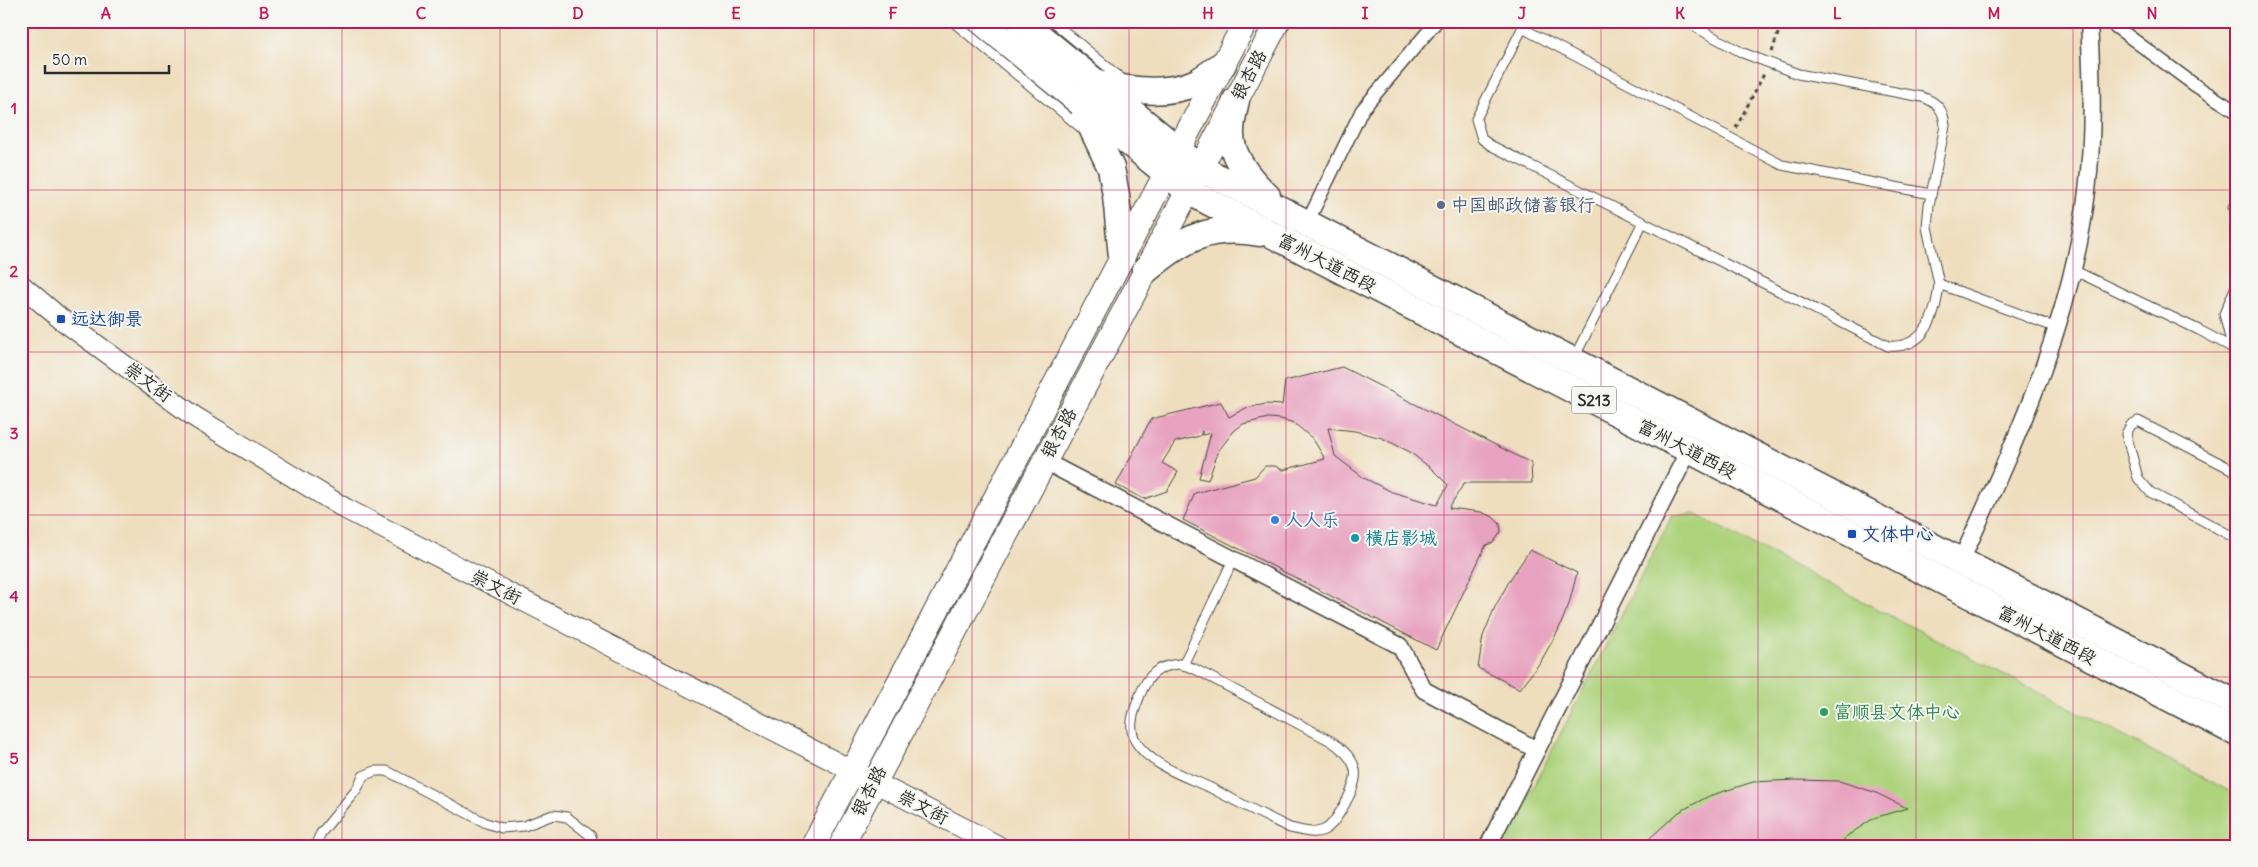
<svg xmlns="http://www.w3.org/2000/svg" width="2258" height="867" font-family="Delius,'LXGW WenKai TC',sans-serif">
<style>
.green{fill:#aed37d;stroke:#6c7f54}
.building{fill:#e8a3c0;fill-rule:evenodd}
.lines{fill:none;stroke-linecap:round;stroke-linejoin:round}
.service-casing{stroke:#484641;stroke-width:11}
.pedestrian-casing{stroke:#484641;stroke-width:15}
.minor-casing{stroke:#484641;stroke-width:19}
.tertiary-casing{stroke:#484641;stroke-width:22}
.secondary-casing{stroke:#484641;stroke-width:26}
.primary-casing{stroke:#484641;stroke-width:29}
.path{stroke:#484641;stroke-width:3;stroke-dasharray:4 4;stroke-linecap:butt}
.service{stroke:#fff;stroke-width:9}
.pedestrian{stroke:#fff;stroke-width:12}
.minor{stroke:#fff;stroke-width:16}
.tertiary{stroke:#fff;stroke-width:20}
.secondary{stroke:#fff;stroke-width:24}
.primary{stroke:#fff;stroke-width:26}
.grid{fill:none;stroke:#c2185b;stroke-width:1;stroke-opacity:0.55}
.service-dot{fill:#5c6f8a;stroke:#f6f6f2;stroke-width:2}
.transit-dot{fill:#1a4fb4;stroke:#f6f6f2;stroke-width:2}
.shop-dot{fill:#3f7fe0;stroke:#f6f6f2;stroke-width:2}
.culture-dot{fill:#0f9aa8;stroke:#f6f6f2;stroke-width:2}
.leisure-dot{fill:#2e9e5b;stroke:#f6f6f2;stroke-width:2}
.labels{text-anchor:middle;stroke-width:4;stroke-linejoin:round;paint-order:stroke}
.shield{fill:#f6f6f2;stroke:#686867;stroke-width:1}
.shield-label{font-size:16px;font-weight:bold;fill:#2b2b2b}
.street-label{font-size:18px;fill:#2b2b2b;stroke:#f6f6f2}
.service-label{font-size:18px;fill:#4e5e75;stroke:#f6f6f2;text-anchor:start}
.transit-label{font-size:18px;fill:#164399;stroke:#f6f6f2;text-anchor:start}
.shop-label{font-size:18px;fill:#366cbe;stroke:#f6f6f2;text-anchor:start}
.culture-label{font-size:18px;fill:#0d838f;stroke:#f6f6f2;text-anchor:start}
.leisure-label{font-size:18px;fill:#27864d;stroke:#f6f6f2;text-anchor:start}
.neatline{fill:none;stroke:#c2185b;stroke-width:2}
.grid-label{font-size:16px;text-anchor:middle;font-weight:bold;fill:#c2185b}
</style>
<rect width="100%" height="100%" fill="#f6f6f2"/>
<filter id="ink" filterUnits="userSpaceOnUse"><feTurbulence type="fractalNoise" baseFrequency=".02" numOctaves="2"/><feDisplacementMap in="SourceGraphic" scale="10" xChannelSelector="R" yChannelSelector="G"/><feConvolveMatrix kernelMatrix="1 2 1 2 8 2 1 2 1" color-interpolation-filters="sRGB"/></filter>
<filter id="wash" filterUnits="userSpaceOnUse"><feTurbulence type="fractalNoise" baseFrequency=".0096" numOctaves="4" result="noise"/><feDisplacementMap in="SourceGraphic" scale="20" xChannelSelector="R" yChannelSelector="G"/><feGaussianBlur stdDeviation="1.12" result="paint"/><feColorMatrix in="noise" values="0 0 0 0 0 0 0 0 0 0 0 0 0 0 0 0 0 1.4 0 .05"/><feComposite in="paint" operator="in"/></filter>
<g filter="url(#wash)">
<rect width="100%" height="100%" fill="#efdebe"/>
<path class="green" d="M 1694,514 L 2237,795 L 2237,846 L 1503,846 L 1672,516 Z"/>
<g id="blocks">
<g class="building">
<path d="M 1342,367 L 1531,463 L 1532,483 L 1464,483 L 1449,508 L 1481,512 L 1493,517 L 1500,524 L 1501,532 L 1493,543 L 1486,545 L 1436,650 L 1183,520 L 1195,493 L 1255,477 L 1265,466 L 1275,466 L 1283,470 L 1325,459 L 1313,439 L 1294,423 L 1281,419 L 1268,418 L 1243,424 L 1234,431 L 1219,450 L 1208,480 L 1199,478 L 1211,433 L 1202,435 L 1202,431 L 1200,436 L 1175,442 L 1162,463 L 1178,472 L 1167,491 L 1144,499 L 1116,485 L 1151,419 L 1221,402 L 1229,417 L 1246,408 L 1266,404 L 1282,405 L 1285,381 ZM 1328,428 L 1355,431 L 1382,438 L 1410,452 L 1433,470 L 1448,485 L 1437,505 L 1392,492 L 1364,478 L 1335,456 Z"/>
<path d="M 1530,550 L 1577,573 L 1569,604 L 1558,631 L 1541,661 L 1520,689 L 1478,668 L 1483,636 L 1495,607 L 1511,578 Z"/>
<path d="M 1795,780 L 1839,781 L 1874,792 L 1907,808 L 1874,818 L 1847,836 L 1839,846 L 1641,846 L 1679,812 L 1709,796 L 1753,782 Z"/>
</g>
</g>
</g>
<g filter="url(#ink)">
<use href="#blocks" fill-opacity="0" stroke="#484641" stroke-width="1"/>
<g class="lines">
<g class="service-casing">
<g id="service">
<path d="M 952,21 L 1085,131"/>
<path d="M 1052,21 L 1123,80"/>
<path d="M 1526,21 L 1476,119 L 1482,139 L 1490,145 L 1888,346 C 1925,349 1936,316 1939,284 L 2057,328"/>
<path d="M 1684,21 L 1743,53 L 1798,74 L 1922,97 C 1937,102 1944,110 1945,126 L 1929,205 L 1927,227 L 1939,284"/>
<path d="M 1522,28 L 1782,165 L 1931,194"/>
<path d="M 2233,207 L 2237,210"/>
<path d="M 2073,270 L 2199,330 L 2231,347"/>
<path d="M 2237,284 L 2224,314 L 2237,366"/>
<path d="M 1574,358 L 1643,222"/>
<path d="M 2237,472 L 2138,421 L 2131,425 L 2126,434 L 2138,478 L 2150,492 L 2237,539"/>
<path d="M 1179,664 L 1193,668 L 1331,741 C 1363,763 1360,778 1342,809 C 1338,816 1331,827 1324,830 C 1313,835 1301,830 1290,828 C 1263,815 1237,802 1211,788 C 1187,777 1151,766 1136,742 C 1127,727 1134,710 1140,695 C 1148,675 1157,666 1179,664 Z"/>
<path d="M 1183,665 L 1233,560"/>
<path d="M 21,841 L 31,846"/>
<path d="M 315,846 L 321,833 L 357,789 L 363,776 L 375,771 L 387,771 L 486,823 L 502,828 L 524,826 L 553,815 L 567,817 L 591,836 L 593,846"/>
</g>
</g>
<g class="pedestrian-casing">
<g id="pedestrian">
<path d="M 2108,21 L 2196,86 L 2237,112"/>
<path d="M 1307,223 L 1362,110 L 1437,21"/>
</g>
</g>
<g class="minor-casing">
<g id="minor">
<path d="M 1044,461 L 1400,646 L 1424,690 L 1537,750"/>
<path d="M 1961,561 C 2015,442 2072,322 2087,191 C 2094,134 2092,78 2089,21"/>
<path d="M 1488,846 L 1689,450"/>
</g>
</g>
<g class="tertiary-casing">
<path id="tertiary" d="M 21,285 L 61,319 L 195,417 L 346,509 L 998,846"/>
</g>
<g class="secondary-casing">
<g id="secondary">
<path d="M 813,846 L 1246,21"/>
<path d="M 841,846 L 1278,21"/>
</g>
</g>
<g class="primary-casing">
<g id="primary">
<path d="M 981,21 L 1188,191 L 2237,733"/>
<path d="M 1021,21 L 1200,168 L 2237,704"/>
<path d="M 1099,83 C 1130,91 1167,96 1197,82 C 1206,77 1215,70 1223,64"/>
<path d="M 1236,100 C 1234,110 1231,121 1231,132 C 1230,157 1250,180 1267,196"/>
<path d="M 1085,113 L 1111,168 L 1116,195 L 1122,257"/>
<path d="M 1145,271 C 1184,239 1207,224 1260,233"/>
</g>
</g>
<g class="path">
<path d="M 1772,52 L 1782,21"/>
<path d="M 1736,128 L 1764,74"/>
</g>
<use href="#service" class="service"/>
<use href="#pedestrian" class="pedestrian"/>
<use href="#minor" class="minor"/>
<use href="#tertiary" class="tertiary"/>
<use href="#secondary" class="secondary"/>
<use href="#primary" class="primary"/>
</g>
</g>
<path class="grid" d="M 185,21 L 185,846M 342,21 L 342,846M 500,21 L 500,846M 657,21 L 657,846M 814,21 L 814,846M 972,21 L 972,846M 1129,21 L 1129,846M 1286,21 L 1286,846M 1444,21 L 1444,846M 1601,21 L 1601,846M 1758,21 L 1758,846M 1916,21 L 1916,846M 2073,21 L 2073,846M 21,190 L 2237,190M 21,352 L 2237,352M 21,515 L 2237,515M 21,677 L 2237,677"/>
<circle class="service-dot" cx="1441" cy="205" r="5"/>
<g class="transit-dot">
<rect x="56" y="314" width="10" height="10" rx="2.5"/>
<rect x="1847" y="529" width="10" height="10" rx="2.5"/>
</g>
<circle class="shop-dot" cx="1275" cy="520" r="5"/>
<circle class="culture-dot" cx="1355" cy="538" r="5"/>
<circle class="leisure-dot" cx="1824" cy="712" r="5"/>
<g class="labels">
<rect class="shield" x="1571.5" y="386.5" width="45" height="27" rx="4"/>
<g class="shield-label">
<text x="1594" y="406">S213</text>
</g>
<g class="street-label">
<text transform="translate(1249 75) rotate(-62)" y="6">银杏路</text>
<text transform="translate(1327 263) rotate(27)" y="6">富州大道西段</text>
<text transform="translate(148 382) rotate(36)" y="6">崇文街</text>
<text transform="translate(1059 433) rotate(-62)" y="6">银杏路</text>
<text transform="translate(1687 449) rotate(27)" y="6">富州大道西段</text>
<text transform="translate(496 587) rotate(27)" y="6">崇文街</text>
<text transform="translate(2047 635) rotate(27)" y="6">富州大道西段</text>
<text transform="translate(869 791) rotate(-63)" y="6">银杏路</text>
<text transform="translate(923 807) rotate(27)" y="6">崇文街</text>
</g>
<g class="service-label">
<text x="1451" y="211">中国邮政储蓄银行</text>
</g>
<g class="transit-label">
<text x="71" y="325">远达御景</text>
<text x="1862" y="540">文体中心</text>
</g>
<g class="shop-label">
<text x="1285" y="526">人人乐</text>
</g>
<g class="culture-label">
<text x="1365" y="544">横店影城</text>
</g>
<g class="leisure-label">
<text x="1834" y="718">富顺县文体中心</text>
</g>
</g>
<rect width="2258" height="867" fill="none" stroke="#f6f6f2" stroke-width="55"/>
<path d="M45 65v8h124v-8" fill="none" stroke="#2b2b2b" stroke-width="2.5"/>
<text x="52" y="65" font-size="15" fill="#2b2b2b" stroke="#f6f6f2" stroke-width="4" paint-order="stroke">50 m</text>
<rect x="28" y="28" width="2202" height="812" class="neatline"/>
<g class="grid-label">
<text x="106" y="19">A</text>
<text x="264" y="19">B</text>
<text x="421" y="19">C</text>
<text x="578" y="19">D</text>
<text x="736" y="19">E</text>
<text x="893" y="19">F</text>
<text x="1050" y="19">G</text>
<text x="1208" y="19">H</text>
<text x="1365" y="19">I</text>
<text x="1522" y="19">J</text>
<text x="1680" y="19">K</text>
<text x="1837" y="19">L</text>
<text x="1994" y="19">M</text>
<text x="2152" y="19">N</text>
<text x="14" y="114">1</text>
<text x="14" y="277">2</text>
<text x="14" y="439">3</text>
<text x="14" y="602">4</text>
<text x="14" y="764">5</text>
</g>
</svg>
